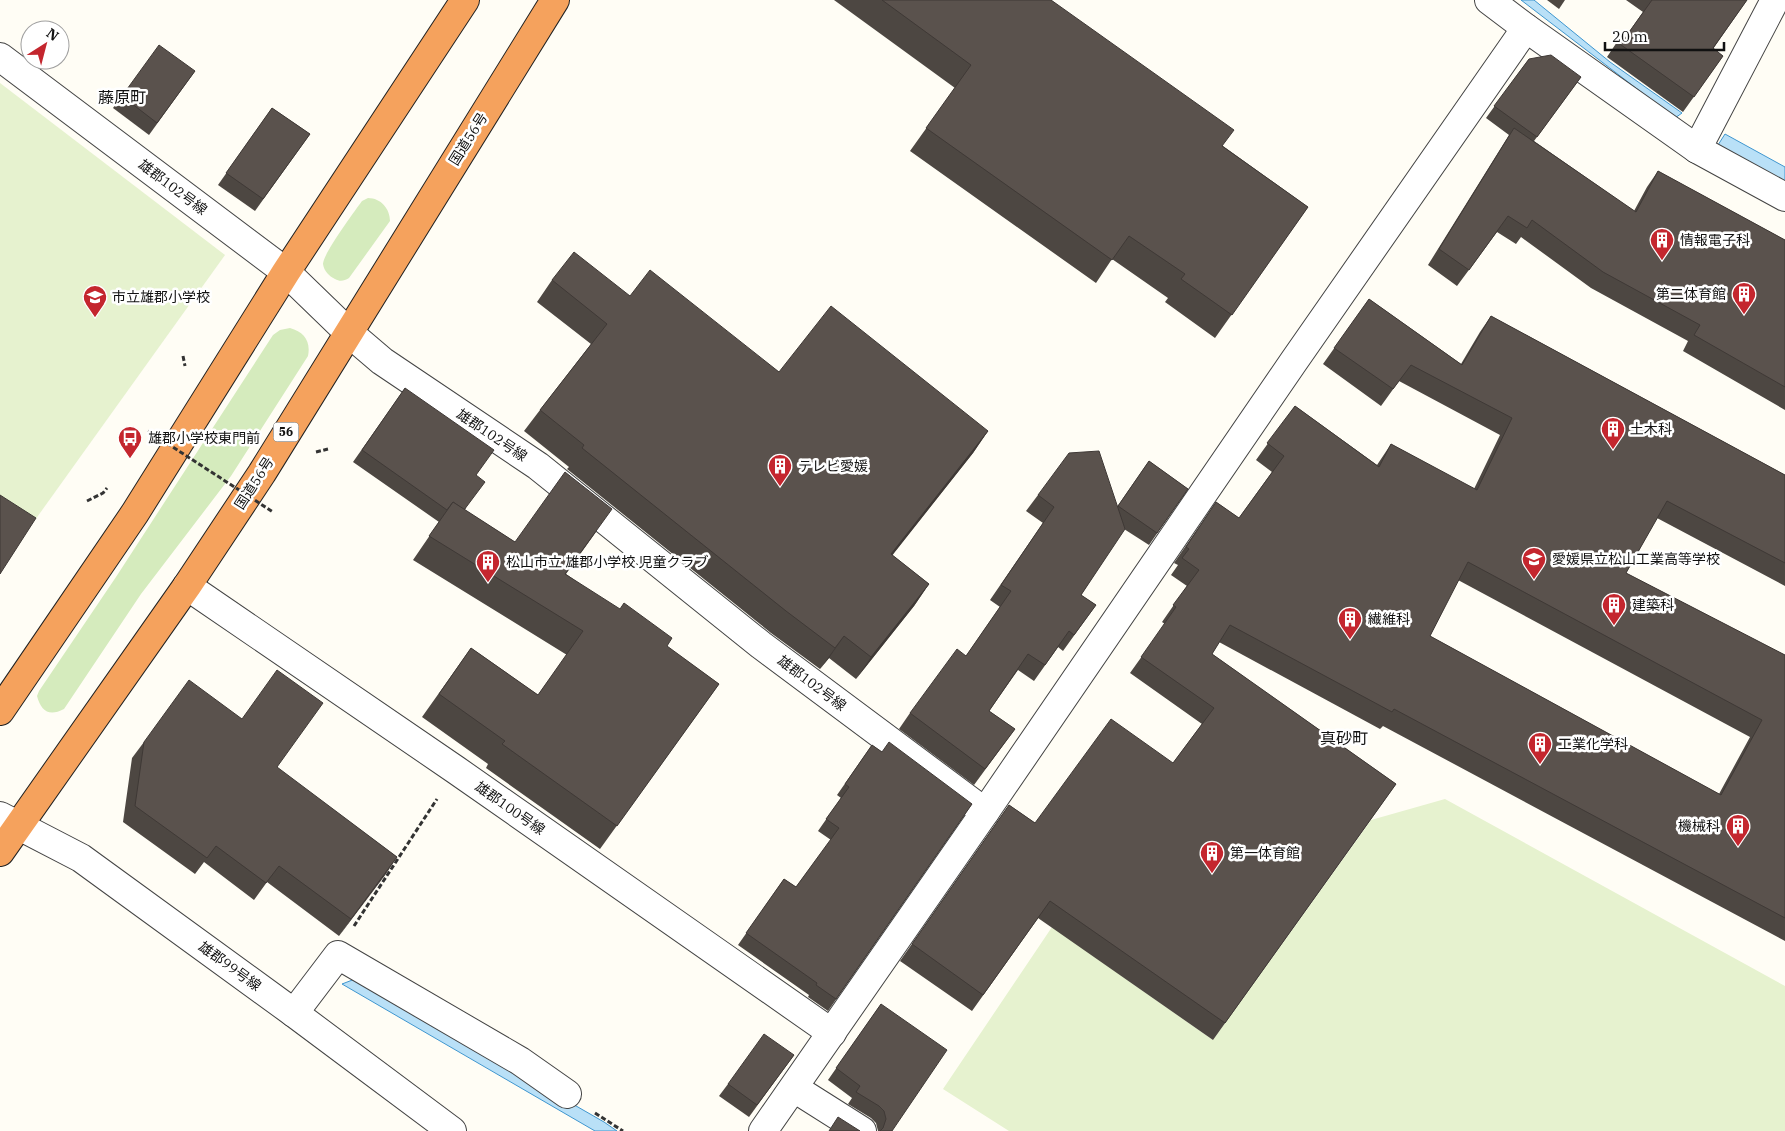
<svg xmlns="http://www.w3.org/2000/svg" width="1785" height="1131" font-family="'IBM Plex Serif','Noto Sans JP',serif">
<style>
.green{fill:#d5ebbd}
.pitch{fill:#e6f2cf}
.water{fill:#b9e0f7;stroke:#3f96cf}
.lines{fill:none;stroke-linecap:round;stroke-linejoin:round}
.minor-casing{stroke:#444;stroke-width:30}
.highway-casing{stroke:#222;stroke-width:30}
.path{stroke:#333;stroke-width:3;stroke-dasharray:5 2.5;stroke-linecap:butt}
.minor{stroke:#fff;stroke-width:28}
.highway{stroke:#f5a25d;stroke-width:28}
.path-bridge{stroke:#333;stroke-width:3;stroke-dasharray:5 2.5;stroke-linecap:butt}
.wall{fill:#4d4742;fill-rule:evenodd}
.shaded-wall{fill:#3f3936}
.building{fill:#5a524d;stroke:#3f3936;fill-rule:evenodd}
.labels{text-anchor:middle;stroke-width:5;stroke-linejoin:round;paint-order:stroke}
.shield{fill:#fff;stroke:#585858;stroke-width:1}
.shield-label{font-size:12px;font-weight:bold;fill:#111}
.street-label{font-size:14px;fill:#111;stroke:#fff}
.poi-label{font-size:14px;fill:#111;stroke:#fff;text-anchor:start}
.quarter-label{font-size:16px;fill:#111;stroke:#fff}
</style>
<rect width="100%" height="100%" fill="#fffdf5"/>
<g class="green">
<path d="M 368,198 C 381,198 390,209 390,221 L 349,278 C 344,281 340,282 335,279 C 329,276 324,271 323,264 C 323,254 354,212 362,201 Z"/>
<path d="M 290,328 C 304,332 311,341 308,356 L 231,476 L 141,594 L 64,709 C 49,717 41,711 37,696 L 39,691 L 116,577 L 273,335 L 280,330 Z"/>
</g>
<g class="pitch">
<path d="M 0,83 L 225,255 L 30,527 L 0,506 Z"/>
<path d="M 1445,799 L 1785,986 L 1785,1131 L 1009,1131 L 943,1089 L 1052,927 L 1213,1040 L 1371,820 Z"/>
</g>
<g class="water">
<path d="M 1521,0 L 1534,0 L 1610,62 L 1682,113 L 1675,118 Z"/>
<path d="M 1725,134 L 1785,167 L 1785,182 L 1718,145 Z"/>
<path d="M 355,979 L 604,1122 L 617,1131 L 595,1131 L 342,984 Z"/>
</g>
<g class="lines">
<g class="minor-casing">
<g id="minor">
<path d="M 1489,0 L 1526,28 L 1697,149 L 1785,197"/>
<path d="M 0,57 L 286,272 L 348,332 L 382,361 L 538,466 L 761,645 L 985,812"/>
<path d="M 1697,149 L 1775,0"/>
<path d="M 187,586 L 456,770 L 832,1033"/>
<path d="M 0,816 L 81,858 L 294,1013 L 452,1131"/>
<path d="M 294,1013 L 338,955 L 520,1061 L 567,1094"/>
<path d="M 794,1088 L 862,1131"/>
<path d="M 763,1131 L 985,812 L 1294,361 L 1526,28"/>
</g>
</g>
<g class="highway-casing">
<g id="highway">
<path d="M 0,711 L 135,513 L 286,272 L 465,0"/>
<path d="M 0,852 L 187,586 L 262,473 L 555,0"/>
</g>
</g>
<g class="path">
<path d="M 183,356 L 185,366"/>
<path d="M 316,452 L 328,449"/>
<path d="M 87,501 L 103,493 L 107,488"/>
<path d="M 354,926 L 437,799"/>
<path d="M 595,1113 L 623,1131"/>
</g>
<use href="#minor" class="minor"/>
<use href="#highway" class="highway"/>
<path class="path-bridge" d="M 148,431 L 273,512"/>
</g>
<g class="wall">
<path d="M 834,0 L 1051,0 L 1223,146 L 1308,207 L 1215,338 L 1165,302 L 1168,298 L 1112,259 L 1096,283 L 910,151 L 955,88 Z"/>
<path d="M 1547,0 L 1565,0 L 1559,9 Z"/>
<path d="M 1626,0 L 1747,0 L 1713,49 L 1723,56 L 1683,112 L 1607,57 L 1617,42 L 1622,42 L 1643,12 Z"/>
<path d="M 1529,59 L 1581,77 L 1534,141 L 1634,211 L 1647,187 L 1658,171 L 1785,240 L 1785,410 L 1683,351 L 1688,341 L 1591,288 L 1521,237 L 1516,244 L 1497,232 L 1457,286 L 1428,265 L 1509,135 L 1486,118 Z"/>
<path d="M 195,71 L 149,135 L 113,108 L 122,96 Z"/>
<path d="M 272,108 L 310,134 L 255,211 L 218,185 Z"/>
<path d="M 552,280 L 630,296 L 779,372 L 988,431 L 973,453 L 892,555 L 929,584 L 914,606 L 856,679 L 829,658 L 820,669 L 771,633 L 567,469 L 569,467 L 524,431 L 540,410 L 591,344 L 537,302 Z"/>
<path d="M 1369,299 L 1461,364 L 1480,332 L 1491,316 L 1785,475 L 1785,586 L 1657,518 L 1626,573 L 1785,655 L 1785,941 L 1383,726 L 1380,729 L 1219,642 L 1212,654 L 1396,784 L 1213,1040 L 1038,918 L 972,1011 L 900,961 L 1009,805 L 1035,823 L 1173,763 L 1202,724 L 1130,673 L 1165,624 L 1162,622 L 1187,586 L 1171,575 L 1178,565 L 1174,563 L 1216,502 L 1239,518 L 1272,472 L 1256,460 L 1295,406 L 1377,465 L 1391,444 L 1474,489 L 1500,435 L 1399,381 L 1381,406 L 1323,364 ZM 1458,580 L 1750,737 L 1719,794 L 1430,636 Z"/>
<path d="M 405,388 L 476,476 L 465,510 L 515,542 L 596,532 L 566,574 L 719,684 L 600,849 L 486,768 L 488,764 L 422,717 L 471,648 L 538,695 L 567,655 L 413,560 L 439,522 L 353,462 Z"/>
<path d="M 1149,461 L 1188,489 L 1149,545 L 1124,529 L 1081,595 L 1096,605 L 1063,651 L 1058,647 L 1034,681 L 1018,670 L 989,711 L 1015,729 L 974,785 L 899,729 L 910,713 L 966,656 L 1000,607 L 990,600 L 1043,523 L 1026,511 L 1038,495 L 1117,507 Z"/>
<path d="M 144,742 L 277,768 L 397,857 L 339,936 L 267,882 L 254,900 L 204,862 L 195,874 L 123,822 L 132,758 Z"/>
<path d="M 872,745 L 882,752 L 972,804 L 828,1011 L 808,997 L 809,995 L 738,945 L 784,879 L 796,887 L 831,840 L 818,831 L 841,798 L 837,795 Z"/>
<path d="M 881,1004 L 892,1131 L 878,1131 L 876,1123 L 871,1118 L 848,1104 L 852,1098 L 828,1080 Z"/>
<path d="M 794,1055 L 749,1117 L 719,1096 L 728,1084 Z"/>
</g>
<g class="shaded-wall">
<path d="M 988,431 L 973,453 L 876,576 L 891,554 Z"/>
<path d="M 929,584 L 914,606 L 856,679 L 871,657 Z"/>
<path d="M 844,636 L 829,658 L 820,669 L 835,648 Z"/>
<path d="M 397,857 L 386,874 L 339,936 L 351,919 Z"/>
</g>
<g class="building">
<path d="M 882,0 L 1051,0 L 1234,130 L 1222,146 L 1308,207 L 1232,315 L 1181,279 L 1185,274 L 1129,236 L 1112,260 L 926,128 L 971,65 Z"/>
<path d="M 1652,0 L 1747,0 L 1713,48 L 1723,56 L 1694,97 L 1617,42 L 1633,40 L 1627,35 Z"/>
<path d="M 159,45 L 195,71 L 157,123 L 122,96 Z"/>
<path d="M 1551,55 L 1581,77 L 1537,137 L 1494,106 L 1529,59 Z"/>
<path d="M 272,108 L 310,134 L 263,199 L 226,173 Z"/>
<path d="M 1514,128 L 1636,212 L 1658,171 L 1785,240 L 1785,387 L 1694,335 L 1700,325 L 1603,272 L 1532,220 L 1527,228 L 1508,216 L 1469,270 L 1439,249 Z"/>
<path d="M 574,252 L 630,296 L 650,270 L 779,372 L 831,306 L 988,431 L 891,554 L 929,584 L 871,657 L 844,636 L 835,648 L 786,611 L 582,448 L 584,445 L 540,410 L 607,324 L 552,280 Z"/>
<path d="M 1369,299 L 1462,365 L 1491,316 L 1785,475 L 1785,563 L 1667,501 L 1626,573 L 1785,655 L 1785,918 L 1394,709 L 1392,712 L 1230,625 L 1212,654 L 1396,784 L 1225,1023 L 1050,901 L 983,995 L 912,944 L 1009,805 L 1035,823 L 1111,719 L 1173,763 L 1214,708 L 1141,657 L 1176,607 L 1173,605 L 1199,570 L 1182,558 L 1189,549 L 1186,547 L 1216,502 L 1239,518 L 1284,456 L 1267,443 L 1295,406 L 1379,467 L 1391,444 L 1477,490 L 1512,418 L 1411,365 L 1393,389 L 1334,348 ZM 1468,562 L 1762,720 L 1721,795 L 1430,636 Z"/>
<path d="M 405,388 L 494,450 L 476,475 L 485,482 L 464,510 L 453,502 L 447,510 L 362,450 Z"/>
<path d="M 1099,451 L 1125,529 L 1081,595 L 1096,605 L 1074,635 L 1069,631 L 1045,665 L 1028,654 L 989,711 L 1015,729 L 985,769 L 910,713 L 957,649 L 966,656 L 1011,591 L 1001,585 L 1054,507 L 1038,495 L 1069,453 Z"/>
<path d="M 1149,461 L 1188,489 L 1157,533 L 1118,506 Z"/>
<path d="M 565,472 L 612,509 L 565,574 L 620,609 L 624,603 L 672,638 L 667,646 L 719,684 L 617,826 L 502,744 L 505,741 L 439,694 L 471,648 L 538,695 L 583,631 L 429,536 L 453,502 L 515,542 Z"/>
<path d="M 0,495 L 36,518 L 0,574 Z"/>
<path d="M 277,670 L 323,703 L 277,767 L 397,857 L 351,919 L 279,866 L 266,883 L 216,846 L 207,858 L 135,806 L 144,742 L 189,680 L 242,719 Z"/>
<path d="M 889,742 L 972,804 L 836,999 L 816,985 L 817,983 L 746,933 L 784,879 L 796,887 L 839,828 L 826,819 L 849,787 L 845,784 L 872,745 L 882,752 Z"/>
<path d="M 881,1004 L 947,1050 L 892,1131 L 880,1131 L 883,1128 L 886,1119 L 884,1111 L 879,1106 L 856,1092 L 860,1086 L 836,1068 Z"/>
<path d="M 764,1034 L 794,1055 L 757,1105 L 728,1084 Z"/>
<path d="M 838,1117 L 860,1131 L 829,1131 Z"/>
</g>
<defs>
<g id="building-pin" transform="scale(1.25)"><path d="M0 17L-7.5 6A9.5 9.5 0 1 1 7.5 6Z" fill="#c4262e" stroke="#fff"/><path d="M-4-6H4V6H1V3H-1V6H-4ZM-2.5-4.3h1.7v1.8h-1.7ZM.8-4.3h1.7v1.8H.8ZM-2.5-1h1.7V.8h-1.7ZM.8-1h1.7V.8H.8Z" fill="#fff"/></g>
<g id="school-pin" transform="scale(1.25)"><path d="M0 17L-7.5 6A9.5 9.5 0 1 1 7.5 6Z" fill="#c4262e" stroke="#fff"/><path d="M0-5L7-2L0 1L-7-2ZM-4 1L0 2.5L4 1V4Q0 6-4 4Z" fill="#fff"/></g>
<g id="bus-pin" transform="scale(1.25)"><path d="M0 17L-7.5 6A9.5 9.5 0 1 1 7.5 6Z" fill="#c4262e" stroke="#fff"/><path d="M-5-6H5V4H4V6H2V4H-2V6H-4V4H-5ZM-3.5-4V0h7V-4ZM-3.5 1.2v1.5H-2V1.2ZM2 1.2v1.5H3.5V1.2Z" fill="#fff"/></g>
</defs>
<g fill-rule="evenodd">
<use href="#building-pin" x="1662" y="240"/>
<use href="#building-pin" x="1744" y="294"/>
<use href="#school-pin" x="95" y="297"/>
<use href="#building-pin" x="1613" y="429"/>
<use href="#bus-pin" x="130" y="438"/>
<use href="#building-pin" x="780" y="466"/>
<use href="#school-pin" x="1534" y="559"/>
<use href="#building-pin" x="488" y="562"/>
<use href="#building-pin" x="1614" y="605"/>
<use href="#building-pin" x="1350" y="619"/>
<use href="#building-pin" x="1540" y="744"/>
<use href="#building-pin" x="1738" y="826"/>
<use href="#building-pin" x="1212" y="853"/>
</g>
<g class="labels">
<rect class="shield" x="273.5" y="422.5" width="25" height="19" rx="4"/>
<g class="shield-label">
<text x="286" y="436">56</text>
</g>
<g class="street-label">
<text transform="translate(468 139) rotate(-58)" y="5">国道56号</text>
<text transform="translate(173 187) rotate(37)" y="5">雄郡102号線</text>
<text transform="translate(492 435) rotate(34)" y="5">雄郡102号線</text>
<text transform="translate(254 483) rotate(-57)" y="5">国道56号</text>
<text transform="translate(812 683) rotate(37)" y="5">雄郡102号線</text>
<text transform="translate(510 808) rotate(35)" y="5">雄郡100号線</text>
<text transform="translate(230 966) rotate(36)" y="5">雄郡99号線</text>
</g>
<g class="poi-label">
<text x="1680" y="245">情報電子科</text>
<text x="1726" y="299" text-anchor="end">第二体育館</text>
<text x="112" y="302">市立雄郡小学校</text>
<text x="1630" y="434">土木科</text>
<text x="148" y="443">雄郡小学校東門前</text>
<text x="798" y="471">テレビ愛媛</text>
<text x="1552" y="564">愛媛県立松山工業高等学校</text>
<text x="506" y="567">松山市立 雄郡小学校 児童クラブ</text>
<text x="1632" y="610">建築科</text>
<text x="1368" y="624">繊維科</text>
<text x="1558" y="749">工業化学科</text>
<text x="1720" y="831" text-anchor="end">機械科</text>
<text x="1230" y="858">第一体育館</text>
</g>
<g class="quarter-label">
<text x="122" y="103">藤原町</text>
<text x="1344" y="744">真砂町</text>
</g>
</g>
<g transform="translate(45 45) rotate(36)"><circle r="24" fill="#ffffff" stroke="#a0a0a0"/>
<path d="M0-4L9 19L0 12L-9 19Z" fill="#c4262e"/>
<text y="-8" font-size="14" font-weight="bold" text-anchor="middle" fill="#111111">N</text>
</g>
<path d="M1605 42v8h119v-8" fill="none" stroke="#111111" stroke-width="2.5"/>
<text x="1612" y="42" font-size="15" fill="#111111" stroke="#ffffff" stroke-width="4" paint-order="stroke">20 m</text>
</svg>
